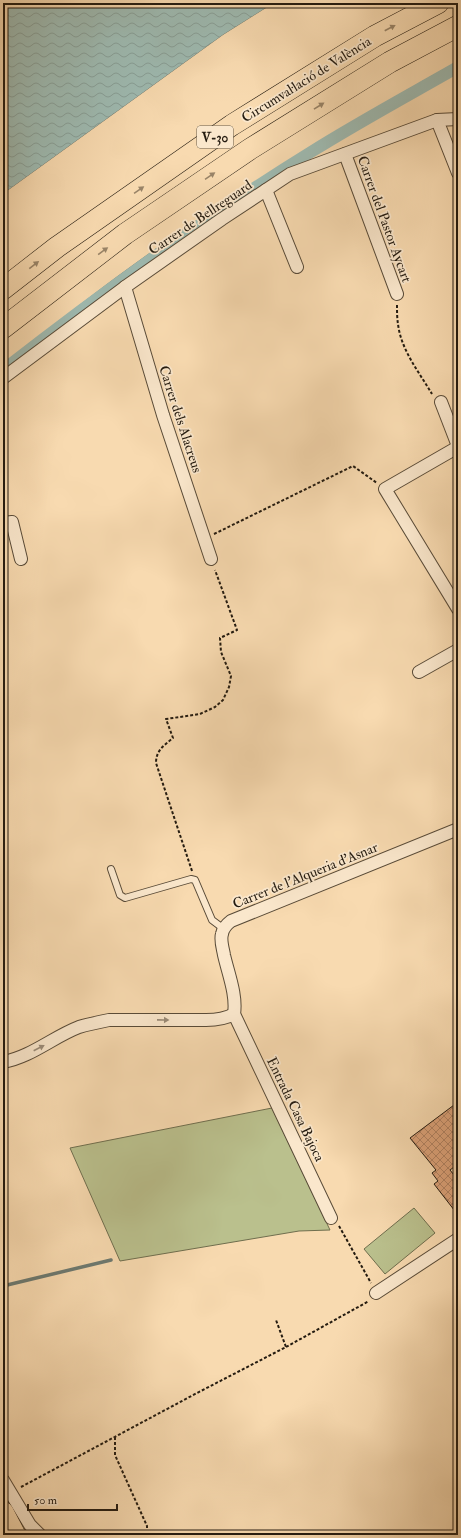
<svg xmlns="http://www.w3.org/2000/svg" width="461" height="1538" font-family="'IM FELL Double Pica',serif">
<style>
.pitch{fill:#bac08d;stroke:#6f6e4e}
.water{fill:url(#water-waves);stroke:#6d7a71}
.pier{fill:#f8dab0}
.lines{fill:none;stroke-linecap:round;stroke-linejoin:round}
.stream{stroke:#6d7a71;stroke-width:3.5}
.canal{stroke:#9ebab1;stroke-width:12}
.building{fill:url(#building-cross-hatch);stroke:#241b10}
.lane-casing{stroke:#594b38;stroke-width:8}
.street-casing{stroke:#594b38;stroke-width:14}
.highway-casing{stroke:#241b10;stroke-width:22}
.path{stroke:#241b10;stroke-width:2;stroke-dasharray:3 2;stroke-linecap:butt}
.lane{stroke:#fae7cc;stroke-width:6}
.street{stroke:#fae7cc;stroke-width:12}
.highway{stroke:#f8dab0;stroke-width:21}
.oneway{fill:#998468}
.oneway2{fill:#9a8b77}
.labels{text-anchor:middle;stroke-width:3.5;stroke-linejoin:round;paint-order:stroke}
.shield{fill:#fae7cc;stroke:#645848;stroke-width:1}
.shield-label{font-size:13px;font-weight:bold;fill:#241b10}
.street-label{font-size:14px;fill:#241b10;stroke:#fae7cc}
</style>
<defs>
<pattern id="water-waves" width="16" height="10" patternUnits="userSpaceOnUse"><rect width="16" height="10" fill="#9ebab1"/><path d="M0 5q4-4 8 0t8 0" fill="none" stroke="#889f97"/></pattern>
<pattern id="building-cross-hatch" width="8" height="8" patternUnits="userSpaceOnUse"><rect width="8" height="8" fill="#dca279"/><path d="M0 0l8 8M0 8l8-8" fill="none" stroke="#b28362"/></pattern>
</defs>
<rect width="100%" height="100%" fill="#f8dab0"/>
<filter id="stains"><feTurbulence type="fractalNoise" baseFrequency=".005" numOctaves="4"/><feColorMatrix values="0 0 0 0 .2 0 0 0 0 .09 0 0 0 0 .02 0 0 0 .5 -.17"/></filter>
<radialGradient id="worn" r=".72"><stop offset=".6" stop-color="#630" stop-opacity="0"/><stop offset="1" stop-color="#630" stop-opacity=".3"/></radialGradient>
<g class="pitch">
<path d="M 272,1108 L 330,1230 L 299,1231 L 120,1261 L 70,1148 Z"/>
<path d="M 414,1208 L 435,1233 L 385,1274 L 364,1249 Z"/>
</g>
<path class="water" d="M 3,3 L 274,3 L 223,35 L 3,194 Z"/>
<path class="pier" d="M 274,3 L 276,3 L 224,36 L 3,196 L 3,194 L 223,35 Z"/>
<g class="lines">
<g class="stream">
<path d="M 3,367 C 41,337 79,307 118,278 C 226,198 341,128 458,63"/>
<path d="M 3,1286 L 111,1260"/>
</g>
<path class="canal" d="M 3,370 C 102,293 204,218 311,152 C 359,122 409,95 458,67"/>
</g>
<path class="building" d="M 454,1105 L 458,1109 L 458,1164 L 450,1170 L 458,1180 L 458,1215 L 434,1184 L 438,1181 L 432,1173 L 436,1170 L 410,1138 Z"/>
<g class="lines">
<g class="lane-casing">
<path id="lane" d="M 111,869 L 120,895 L 125,898 L 191,879 L 195,880 L 212,920 L 224,929"/>
</g>
<g class="street-casing">
<g id="street">
<path d="M 437,120 L 458,173"/>
<path d="M 345,154 L 397,294"/>
<path d="M 266,190 L 297,267"/>
<path d="M 125,287 L 163,415 L 211,559"/>
<path d="M 3,378 L 125,287 L 222,219 L 290,174 L 437,120 L 458,119"/>
<path d="M 441,402 L 458,446"/>
<path d="M 458,447 L 385,489 L 458,609"/>
<path d="M 3,523 L 12,522 L 21,559"/>
<path d="M 419,672 L 458,650"/>
<path d="M 234,1014 C 237,995 228,973 224,955 C 223,949 220,940 222,934 C 223,928 227,924 231,921 L 458,829"/>
<path d="M 234,1014 L 331,1218"/>
<path d="M 3,1062 C 31,1057 53,1037 79,1027 C 89,1024 99,1022 109,1020 L 206,1020 C 216,1020 225,1019 234,1014"/>
<path d="M 376,1293 L 458,1239"/>
<path d="M 3,1480 L 30,1525 L 40,1535"/>
</g>
</g>
<g class="highway-casing">
<g id="highway">
<path d="M 3,289 L 57,247 L 232,125 L 375,36 L 438,3"/>
<path d="M 3,328 L 125,234 L 250,149 L 390,62 L 458,26"/>
<path d="M 3,1512 L 15,1535"/>
</g>
</g>
<g class="path">
<path d="M 397,305 C 397,311 397,318 398,324 C 401,350 419,372 432,394"/>
<path d="M 214,534 L 353,466 L 377,483"/>
<path d="M 192,871 L 156,763 C 156,751 163,746 173,738 L 166,719 L 200,714 L 215,707 L 223,700 L 229,687 L 231,676 L 221,652 L 220,638 L 237,630 L 215,570"/>
<path d="M 339,1226 L 371,1283"/>
<path d="M 286,1347 L 369,1301"/>
<path d="M 115,1437 L 115,1455 L 147,1526 L 147,1534 L 144,1535"/>
<path d="M 21,1487 L 197,1393 L 286,1347 L 276,1320"/>
</g>
<use href="#lane" class="lane"/>
<use href="#street" class="street"/>
<use href="#highway" class="highway"/>
</g>
<defs><path id="oneway-solid" d="M-6-.8H1V-3.2L6.5 0L1 3.2V.8H-6Z"/></defs>
<g class="oneway">
<use href="#oneway-solid" transform="translate(390 28) rotate(-28)"/>
<use href="#oneway-solid" transform="translate(319 106) rotate(-32)"/>
<use href="#oneway-solid" transform="translate(210 176) rotate(-34)"/>
<use href="#oneway-solid" transform="translate(139 190) rotate(-35)"/>
<use href="#oneway-solid" transform="translate(103 251) rotate(-36)"/>
<use href="#oneway-solid" transform="translate(34 265) rotate(-38)"/>
</g>
<g class="oneway2">
<use href="#oneway-solid" transform="translate(163 1020) rotate(1)"/>
<use href="#oneway-solid" transform="translate(39 1048) rotate(-27)"/>
</g>
<g class="labels">
<rect class="shield" x="197" y="126" width="36" height="22" rx="3"/>
<g class="shield-label">
<text x="215" y="142">V-30</text>
</g>
<g class="street-label">
<text transform="translate(306 79) rotate(-32)" y="5">Circumval·lació de València</text>
<text transform="translate(200 217) rotate(-34)" y="5">Carrer de Bellreguard</text>
<text transform="translate(385 219) rotate(70)" y="5">Carrer del Pastor Aycart</text>
<text transform="translate(181 419) rotate(72)" y="5">Carrer dels Alacreus</text>
<text transform="translate(305 875) rotate(-22)" y="5">Carrer de l'Alqueria d'Asnar</text>
<text transform="translate(296 1109) rotate(64)" y="5">Entrada Casa Bajoca</text>
</g>
</g>
<rect width="461" height="1538" fill="none" stroke="#f8dab0" stroke-width="16"/>
<rect x="4" y="4" width="453" height="1530" fill="none" stroke="#241b10" stroke-width="2"/>
<rect x="8" y="8" width="445" height="1522" fill="none" stroke="#241b10"/>
<path d="M28 1504v6h89v-6" fill="none" stroke="#241b10" stroke-width="2"/>
<text x="34" y="1504" font-size="12" fill="#241b10" stroke="#fae7cc" stroke-width="3" paint-order="stroke">50 m</text>
<rect width="100%" height="100%" filter="url(#stains)"/>
<rect width="100%" height="100%" fill="url(#worn)"/>
</svg>
